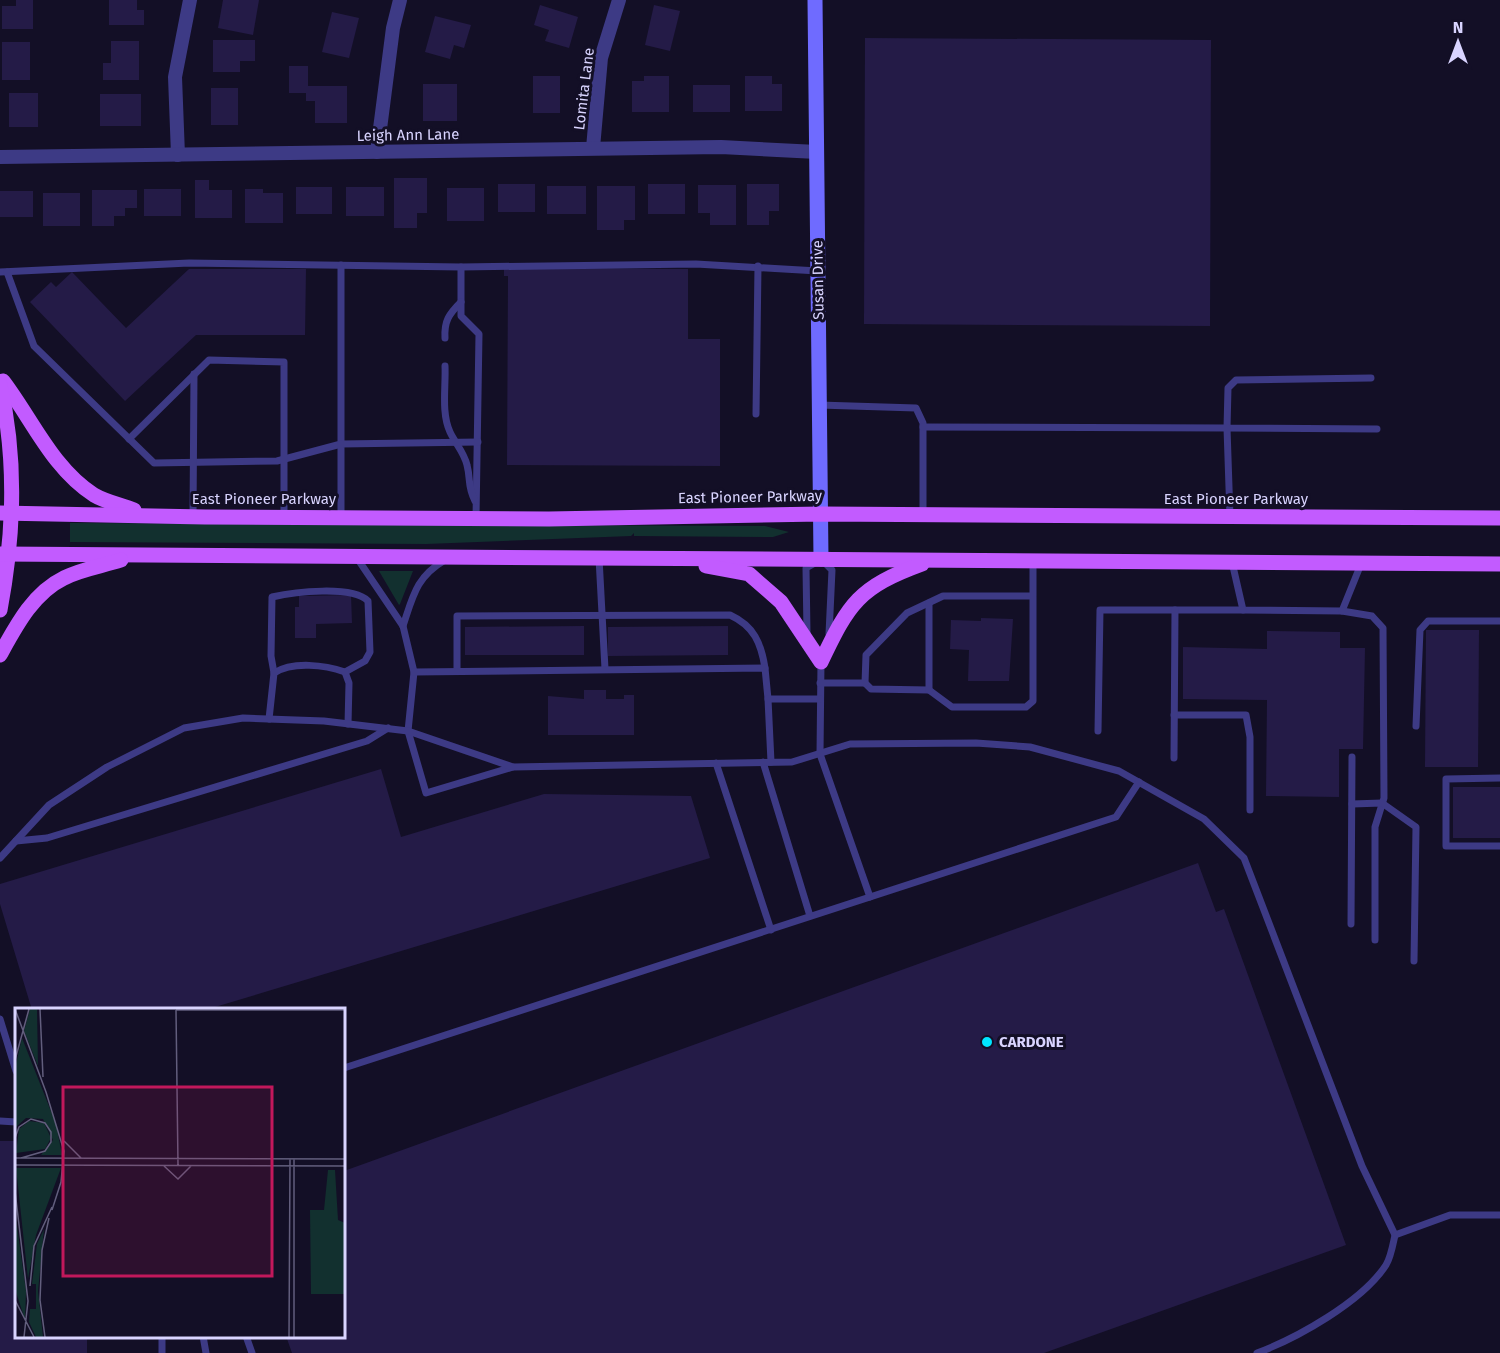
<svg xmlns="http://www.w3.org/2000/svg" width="1500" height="1353" font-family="'Fira Sans',sans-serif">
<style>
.green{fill:#12302f}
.building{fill:#241b47}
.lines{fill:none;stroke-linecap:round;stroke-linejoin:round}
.lane{stroke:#3d3a85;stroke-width:7}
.street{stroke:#3d3a85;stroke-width:14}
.secondary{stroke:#6f6bff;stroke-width:15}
.primary{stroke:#c25bff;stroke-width:15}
.poi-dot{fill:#00e5ff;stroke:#130f26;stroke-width:2}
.labels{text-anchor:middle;stroke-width:6;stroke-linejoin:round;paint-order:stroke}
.street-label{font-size:15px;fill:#d9d4ff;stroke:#130f26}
.poi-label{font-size:15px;font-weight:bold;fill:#d9d4ff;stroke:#130f26;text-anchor:start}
.inset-road{fill:none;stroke:#625e7d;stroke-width:1.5}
.view{fill:#c2185b;fill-opacity:0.15;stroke:#c2185b;stroke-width:3}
.inset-edge{fill:none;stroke:#d9d4ff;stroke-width:3}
</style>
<rect width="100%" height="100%" fill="#130f26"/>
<g class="green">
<path d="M 70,523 L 765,526 L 789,532 L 773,537 L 634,536 L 634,533 L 631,536 L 426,544 L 70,542 Z"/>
<path d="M 413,571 L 400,604 L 399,605 L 379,571 Z"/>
</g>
<g class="building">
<path d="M 16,0 L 33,0 L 33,29 L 2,29 L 2,6 L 16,6 Z"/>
<path d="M 109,0 L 137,0 L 137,10 L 144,10 L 144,25 L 109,25 Z"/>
<path d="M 223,0 L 259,0 L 253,35 L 218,28 Z"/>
<path d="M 540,5 L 578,17 L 569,48 L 545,41 L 549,30 L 534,25 Z"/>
<path d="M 654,5 L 680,11 L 670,51 L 645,45 Z"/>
<path d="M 332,12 L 359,18 L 349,58 L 322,52 Z"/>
<path d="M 435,16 L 471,25 L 464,48 L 454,45 L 450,59 L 425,52 Z"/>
<path d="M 865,38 L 1211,40 L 1210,326 L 864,324 Z"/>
<path d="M 213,40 L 255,40 L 255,61 L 240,61 L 240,72 L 213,72 Z"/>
<path d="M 111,41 L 139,41 L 139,80 L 103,80 L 103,63 L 111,63 Z"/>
<rect x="2" y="42" width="28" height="38"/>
<path d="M 289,66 L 308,66 L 308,86 L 347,86 L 347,123 L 315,123 L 315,101 L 306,101 L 306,93 L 289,93 Z"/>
<rect x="533" y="76" width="27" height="37"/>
<path d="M 644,76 L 669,76 L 669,112 L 632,112 L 632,81 L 644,81 Z"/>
<path d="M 745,76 L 772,76 L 772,84 L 782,84 L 782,111 L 745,111 Z"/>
<rect x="423" y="84" width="34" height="37"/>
<rect x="693" y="85" width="37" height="27"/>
<rect x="211" y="88" width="27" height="37"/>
<rect x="9" y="93" width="29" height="34"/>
<rect x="100" y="94" width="41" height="32"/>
<path d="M 394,178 L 427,178 L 427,213 L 417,213 L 417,228 L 394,228 Z"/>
<path d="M 195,180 L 209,180 L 209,190 L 232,190 L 232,218 L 195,218 Z"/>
<rect x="498" y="184" width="37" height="28"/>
<rect x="648" y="184" width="37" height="30"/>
<path d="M 747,184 L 779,184 L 779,211 L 769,211 L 769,225 L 747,225 Z"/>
<path d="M 698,185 L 736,185 L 736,225 L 710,225 L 710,213 L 698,213 Z"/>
<rect x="547" y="186" width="39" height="28"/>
<path d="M 597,186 L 635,186 L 635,220 L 624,220 L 624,230 L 597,230 Z"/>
<rect x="296" y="187" width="36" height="27"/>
<rect x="346" y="187" width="38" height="29"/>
<rect x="447" y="188" width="37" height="33"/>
<rect x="144" y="189" width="37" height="27"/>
<path d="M 245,189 L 263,189 L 263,193 L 283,193 L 283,223 L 245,223 Z"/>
<path d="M 92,190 L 137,190 L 137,208 L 125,208 L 125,216 L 114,216 L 114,226 L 92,226 Z"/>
<rect x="0" y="191" width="33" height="26"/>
<rect x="43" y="193" width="37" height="33"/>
<path d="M 504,268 L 688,269 L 688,339 L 720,339 L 720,466 L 507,465 L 508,276 L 504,276 Z"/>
<path d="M 189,269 L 306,269 L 305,335 L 196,335 L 125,401 L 30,302 L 51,282 L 56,287 L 72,272 L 126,328 Z"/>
<path d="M 351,595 L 352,623 L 316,624 L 316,638 L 295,638 L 295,607 L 299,607 L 299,596 Z"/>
<path d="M 981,618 L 1013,619 L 1009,681 L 968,681 L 969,650 L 950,649 L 951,620 L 981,621 Z"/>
<path d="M 584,626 L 584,655 L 465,655 L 465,627 Z"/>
<path d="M 728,626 L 728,655 L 608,656 L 608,627 Z"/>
<path d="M 1426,630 L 1479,630 L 1478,767 L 1425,767 Z"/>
<path d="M 1267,631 L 1340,632 L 1340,648 L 1365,648 L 1363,749 L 1339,749 L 1339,797 L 1266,796 L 1267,700 L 1183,699 L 1183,647 L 1267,649 Z"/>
<path d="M 584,690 L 606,690 L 606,699 L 624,699 L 624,695 L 634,695 L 634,735 L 548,735 L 548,696 L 584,699 Z"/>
<path d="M 381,769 L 401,837 L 544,794 L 691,796 L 710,858 L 205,1010 L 32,1010 L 0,904 L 0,884 Z"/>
<rect x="1453" y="787" width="47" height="51"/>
<path d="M 1198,863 L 1216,912 L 1224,909 L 1346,1245 L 1044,1353 L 292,1353 L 286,1336 L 344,1336 L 344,1171 Z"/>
<path d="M 0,1141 L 16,1141 L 16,1336 L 87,1336 L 87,1353 L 0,1353 Z"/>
</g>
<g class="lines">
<g class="lane">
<path d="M 461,267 L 461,316 L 479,334 L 476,518"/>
<path d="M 0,272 L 189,263 L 461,267 L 696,264 L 818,271"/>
<path d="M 7,272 L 34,346 L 154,463 L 277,461 L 341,444 L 341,265"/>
<path d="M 445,338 C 444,321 449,314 461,302"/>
<path d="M 445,366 C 446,386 441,413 450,432 C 455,443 464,452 467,465 C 471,480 467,486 475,501"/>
<path d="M 1371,378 L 1236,380 L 1228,388 L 1227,428 L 1377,429"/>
<path d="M 819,405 L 916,408 L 923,423 L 923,514"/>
<path d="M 756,414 L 758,266"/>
<path d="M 923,427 L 1227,428 L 1230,517"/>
<path d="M 129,439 L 209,360 L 284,362 L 284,518"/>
<path d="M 193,517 L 194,374"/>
<path d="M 341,517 L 341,444 L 478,442"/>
<path d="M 357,558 L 403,626 L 414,672 L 408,731 L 426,793 L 513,767"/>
<path d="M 599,558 L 605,669"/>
<path d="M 824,562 L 832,570 L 829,634"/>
<path d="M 1232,562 L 1243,610 L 1342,611 L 1361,564"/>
<path d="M 1033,596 L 943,596 L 907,613 L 866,655 L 865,683 L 871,689 L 929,690 L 952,707 L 1026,707 L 1033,701 L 1033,560"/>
<path d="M 929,603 L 929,690"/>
<path d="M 1342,611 L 1372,616 L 1383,628 L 1384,798 L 1375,827 L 1375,940"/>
<path d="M 403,626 C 413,596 416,577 445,560"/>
<path d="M 807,633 L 806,568 L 815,563"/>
<path d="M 821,662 L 820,754 L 870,897"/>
<path d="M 457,671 L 457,616 L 730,615 C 754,626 761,643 765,668"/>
<path d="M 414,672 L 765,668 L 768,699"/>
<path d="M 274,673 L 271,656 L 272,597 C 294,592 352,585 368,601 L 370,652 L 365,661 L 345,672"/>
<path d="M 820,683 L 865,683"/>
<path d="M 1174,715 L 1246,715 L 1250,737 L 1250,810"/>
<path d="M 269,719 L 274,673 C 293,661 325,665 345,672 L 349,683 L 348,724"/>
<path d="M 1416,726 L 1420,630 L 1428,621 L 1500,621"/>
<path d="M 1098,731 L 1100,610 L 1243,610"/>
<path d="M 1174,758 L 1175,610"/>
<path d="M 763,762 L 810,916"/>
<path d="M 771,762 L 768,699 L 820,699"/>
<path d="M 716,763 L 771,930"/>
<path d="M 1500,778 L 1446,779 L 1446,846 L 1500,846"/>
<path d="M 1352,804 L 1382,803 L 1416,827 L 1414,961"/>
<path d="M 16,841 L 47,838 L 367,741 L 388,728"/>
<path d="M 0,858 L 49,805 L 107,767 L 184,728 L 243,718 L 324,721 L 408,731 L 513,767 L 792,762 L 850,744 L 976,743 L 1030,747 L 1119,771 L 1204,819 L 1244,858 L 1362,1166 L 1395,1235 C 1393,1244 1391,1257 1386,1265 C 1362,1302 1297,1338 1257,1353"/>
<path d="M 1351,924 L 1352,757"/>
<path d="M 0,1019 L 16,1071"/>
<path d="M 344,1068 L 1116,817 L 1139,782"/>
<path d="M 0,1121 L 16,1122"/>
<path d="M 1395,1235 L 1450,1215 L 1500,1215"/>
<path d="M 162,1336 L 162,1353"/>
<path d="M 203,1336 L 206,1353"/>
<path d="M 246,1336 L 252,1353"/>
</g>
<g class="street">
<path d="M 593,148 L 601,58 L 619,0"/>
<path d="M 377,152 L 393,28 L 400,0"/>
<path d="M 178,155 L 175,77 L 190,0"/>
<path d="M 0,157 L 721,147 L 817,152"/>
</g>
<path class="secondary" d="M 815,0 L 821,559"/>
<g class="primary">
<path d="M 3,381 C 32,419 52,468 94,495 C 106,502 121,505 134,510"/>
<path d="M 0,385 C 17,459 14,536 0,610"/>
<path d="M 0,513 L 205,517 L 549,519 L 821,514 L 1500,518"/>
<path d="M 0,554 L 1500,564"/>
<path d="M 706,566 L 749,574 L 781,602 L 821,662 C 849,603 859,587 922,564"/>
<path d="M 0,655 C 16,626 33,593 64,578 C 81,569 103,566 121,560"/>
</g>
</g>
<circle class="poi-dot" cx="987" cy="1042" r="6"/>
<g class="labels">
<g class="street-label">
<text transform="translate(584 89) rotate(-83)" y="5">Lomita Lane</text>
<text transform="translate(408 135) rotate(-1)" y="5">Leigh Ann Lane</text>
<text transform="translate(818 280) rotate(-91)" y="5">Susan Drive</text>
<text transform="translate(750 497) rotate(-1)" y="5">East Pioneer Parkway</text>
<text x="264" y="504">East Pioneer Parkway</text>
<text x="1236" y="504">East Pioneer Parkway</text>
</g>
<g class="poi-label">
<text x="999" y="1047">CARDONE</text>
</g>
</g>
<g transform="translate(15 1008)">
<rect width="330" height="330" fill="#130f26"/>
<path d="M 15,1 L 22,1 L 23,58 L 9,23 ZM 7,30 L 41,116 L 47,147 L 26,147 L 38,132 L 28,111 L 11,110 L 0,120 L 0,60 ZM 14,113 L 29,115 L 36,130 L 30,141 L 1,145 L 4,121 ZM 1,160 L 46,160 L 21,227 L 13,271 ZM 313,162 L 320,162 L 323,212 L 330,215 L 330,286 L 296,286 L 295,202 L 309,202 ZM 0,204 L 11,283 L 10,312 L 0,281 ZM 29,221 L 23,283 L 28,329 L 21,329 L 14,314 L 15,301 L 21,301 L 21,276 L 17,276 L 22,236 Z" fill="#12302f"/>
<path class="inset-road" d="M 0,1 L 31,84M 25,1 L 28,69M 161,2 L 330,2M 161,2 L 163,157M 0,52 L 14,1M 31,84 L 49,143 L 46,174 L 37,202M 0,130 L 4,119 L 16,111 L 30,115 L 36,124 L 36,134 L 30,143 L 6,150M 49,133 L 66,150M 0,150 L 330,151M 0,157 L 330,158M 149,158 L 163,171 L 176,158M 0,183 L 13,293 L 9,329M 15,278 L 19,238 L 37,199M 0,292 L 19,329M 30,329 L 25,292 L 27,242 L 34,210M 274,329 L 275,151M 279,329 L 279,151"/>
<path class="view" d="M 48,79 L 257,79 L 257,268 L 48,268 Z"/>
<rect width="330" height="330" class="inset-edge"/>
</g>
<g transform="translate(1458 42)" stroke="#130f26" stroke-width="4.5" paint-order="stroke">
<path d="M0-4.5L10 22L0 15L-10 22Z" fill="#d9d4ff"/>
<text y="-9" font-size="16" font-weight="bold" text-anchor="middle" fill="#d9d4ff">N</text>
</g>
</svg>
